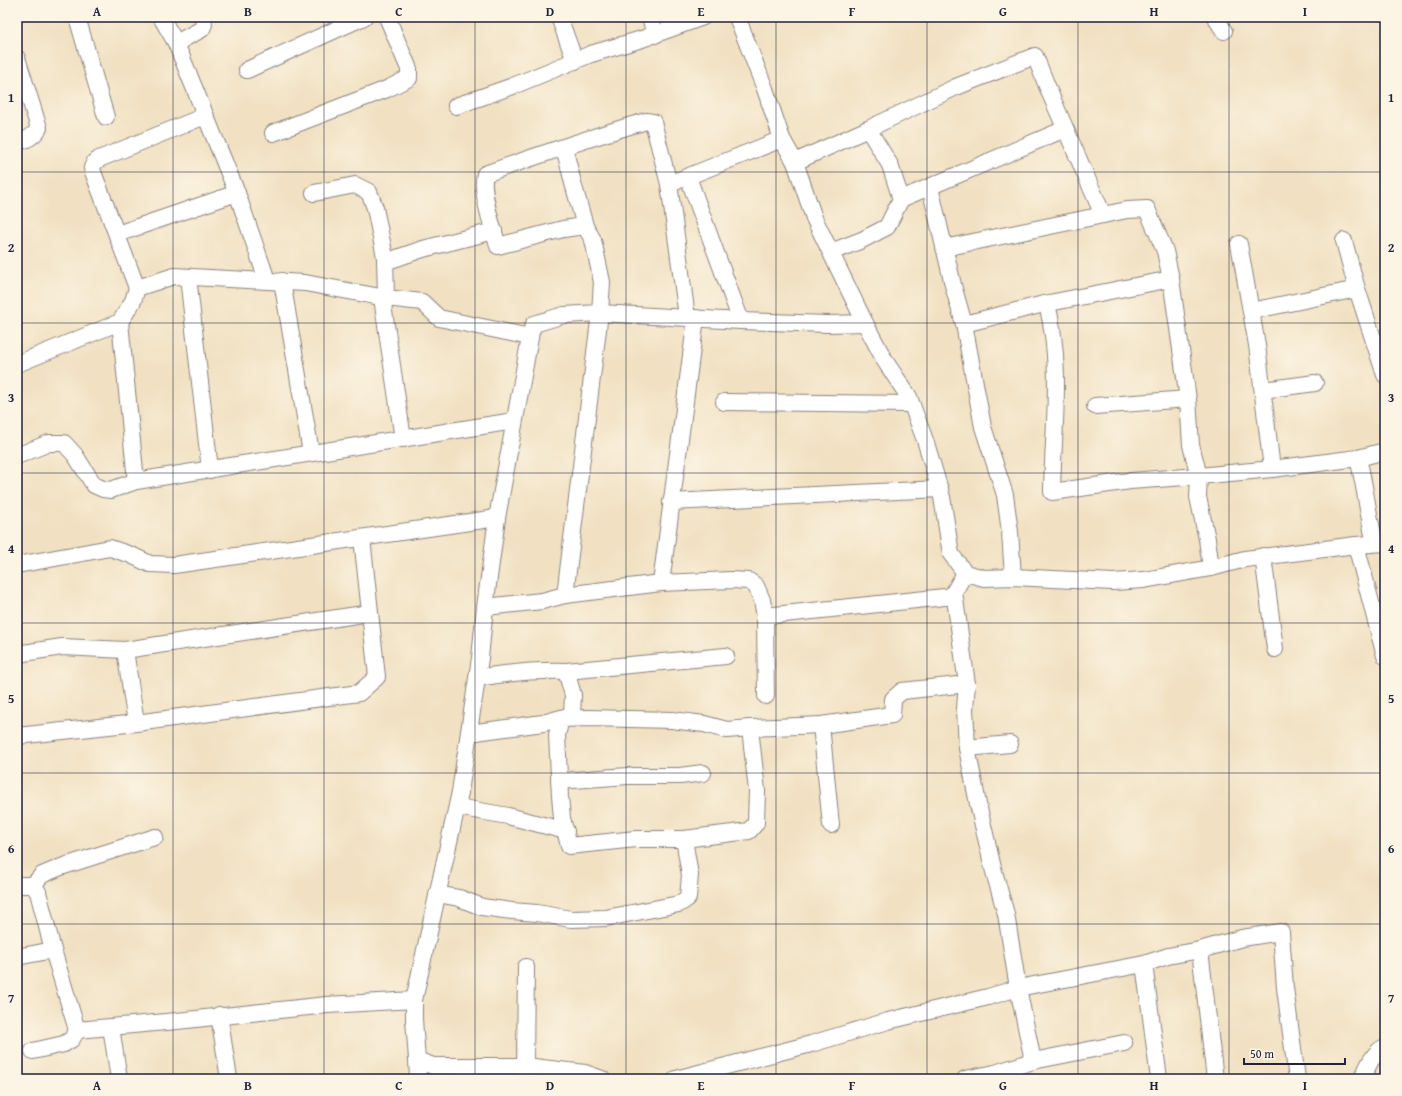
<svg xmlns="http://www.w3.org/2000/svg" width="1402" height="1096" font-family="'Gentium Book Plus',serif">
<style>
.lines{fill:none;stroke-linecap:round;stroke-linejoin:round}
.street-casing{stroke:#8a827e;stroke-width:18}
.street{stroke:#fff;stroke-width:16}
.grid{fill:none;stroke:#22223b;stroke-width:1;stroke-opacity:0.55}
.neatline{fill:none;stroke:#22223b;stroke-width:1.5}
.grid-label{font-size:13px;text-anchor:middle;font-weight:bold;fill:#22223b}
</style>
<rect width="100%" height="100%" fill="#fcf5e5"/>
<filter id="ink" filterUnits="userSpaceOnUse"><feTurbulence type="fractalNoise" baseFrequency=".025" numOctaves="2"/><feDisplacementMap in="SourceGraphic" scale="8" xChannelSelector="R" yChannelSelector="G"/><feConvolveMatrix kernelMatrix="1 2 1 2 8 2 1 2 1" color-interpolation-filters="sRGB"/></filter>
<filter id="wash" filterUnits="userSpaceOnUse"><feTurbulence type="fractalNoise" baseFrequency=".012" numOctaves="4" result="noise"/><feDisplacementMap in="SourceGraphic" scale="16" xChannelSelector="R" yChannelSelector="G"/><feGaussianBlur stdDeviation="0.9" result="paint"/><feColorMatrix in="noise" values="0 0 0 0 0 0 0 0 0 0 0 0 0 0 0 0 0 1.4 0 .05"/><feComposite in="paint" operator="in"/></filter>
<g filter="url(#wash)">
<rect width="100%" height="100%" fill="#f1e1c2"/>
</g>
<g filter="url(#ink)">
<g class="lines">
<g class="street-casing">
<g id="street">
<path d="M 77,17 L 106,117"/>
<path d="M 161,17 L 176,43 L 237,193 L 267,280"/>
<path d="M 559,17 L 575,61"/>
<path d="M 650,17 L 655,35"/>
<path d="M 737,17 L 765,89 L 782,139 L 795,162 L 814,218 L 865,323 L 885,361 L 909,397 L 926,443 L 942,497 L 951,554 L 965,573 L 984,578 L 1013,577 L 1113,582 L 1144,580 L 1211,568 L 1245,559 L 1356,545 L 1385,543"/>
<path d="M 1215,17 L 1224,31"/>
<path d="M 176,43 L 202,29 L 204,24 L 203,17"/>
<path d="M 17,58 L 39,128 C 33,137 27,140 17,142"/>
<path d="M 247,70 L 364,17"/>
<path d="M 456,106 L 513,86 L 591,54 L 642,39 L 703,17"/>
<path d="M 868,129 L 956,87 L 1035,56 L 1049,91 L 1103,215"/>
<path d="M 273,133 L 387,89 L 409,78 L 409,69 L 387,17"/>
<path d="M 564,147 L 573,183 L 585,226 L 563,229 L 498,246 C 493,228 480,191 485,174 C 539,155 592,137 646,121 L 653,122 L 669,184 L 782,139"/>
<path d="M 795,162 L 868,129 L 890,165 L 901,199 L 887,227 L 862,240 L 831,252"/>
<path d="M 688,177 L 741,321"/>
<path d="M 669,184 L 687,317"/>
<path d="M 930,187 L 954,289 L 964,324 L 983,427 L 1005,495 L 1010,532 L 1013,577"/>
<path d="M 314,193 L 355,185 L 369,192 L 375,208 L 385,257 L 386,298"/>
<path d="M 901,199 L 1065,129"/>
<path d="M 117,234 L 237,193"/>
<path d="M 1344,241 L 1357,289 L 1385,375"/>
<path d="M 1239,244 L 1257,345 L 1272,469 L 1358,458"/>
<path d="M 944,248 L 1127,210 L 1147,209 L 1165,251 L 1171,279 L 1188,399 L 1191,445 L 1199,476 L 1272,469"/>
<path d="M 385,262 L 423,249 L 494,231"/>
<path d="M 188,277 L 210,470"/>
<path d="M 282,281 L 311,453"/>
<path d="M 137,288 L 93,172 L 92,168 L 94,163 L 99,159 L 205,116"/>
<path d="M 382,298 L 403,439"/>
<path d="M 1047,304 C 1063,365 1053,430 1052,492 L 1130,481 L 1199,476 L 1198,497 L 1207,539 L 1211,568"/>
<path d="M 1251,311 L 1357,289"/>
<path d="M 120,322 L 136,481"/>
<path d="M 964,324 L 1044,304 L 1171,279"/>
<path d="M 17,364 L 120,322 L 133,301 L 137,288 L 174,276 L 305,283 L 386,298 L 422,302 L 439,318 L 530,337"/>
<path d="M 1263,390 L 1315,383"/>
<path d="M 724,402 L 911,404"/>
<path d="M 1095,406 L 1188,399"/>
<path d="M 17,456 L 49,443 L 64,443 L 75,455 L 94,485 L 103,489 L 111,490 L 136,481 L 514,421"/>
<path d="M 671,502 L 940,489"/>
<path d="M 1375,543 C 1368,515 1365,486 1358,458 L 1385,451"/>
<path d="M 1356,545 L 1385,656"/>
<path d="M 1263,556 L 1275,649"/>
<path d="M 17,565 L 110,548 L 131,555 L 150,564 L 174,565 L 497,518"/>
<path d="M 965,573 L 954,592 L 967,684 L 965,709 L 967,748 L 978,804 L 993,868 L 1006,914 L 1018,988 L 1033,1061"/>
<path d="M 661,583 L 696,318"/>
<path d="M 565,595 L 600,313 L 602,282 L 593,240 L 585,226"/>
<path d="M 485,607 L 542,601 L 565,595 L 661,583 L 731,580 L 749,581 L 756,586 L 762,600 L 765,616 L 766,696"/>
<path d="M 765,616 L 954,596"/>
<path d="M 125,650 L 136,723"/>
<path d="M 17,654 L 62,647 L 125,650 L 370,613"/>
<path d="M 477,678 C 507,673 536,670 566,671 L 726,656"/>
<path d="M 821,725 L 831,825"/>
<path d="M 469,733 L 543,723 L 572,715 L 573,695 L 566,671"/>
<path d="M 17,736 L 136,723 L 359,693 L 377,677 L 362,538"/>
<path d="M 967,748 L 1010,744"/>
<path d="M 559,781 L 628,776 L 680,776 L 703,773"/>
<path d="M 457,807 L 508,816 L 566,831"/>
<path d="M 684,839 L 636,839 L 569,846 L 562,818 L 560,796 L 557,735 L 561,719 L 589,718 L 672,720 L 704,724 L 727,730 L 750,728"/>
<path d="M 17,885 L 33,885 L 38,892 L 53,950 L 77,1030 L 177,1021 L 327,1005 L 414,1000"/>
<path d="M 33,885 L 42,875 L 61,867 L 155,837"/>
<path d="M 437,894 L 459,898 L 482,907 L 512,911 L 537,913 L 571,919 L 606,918 L 679,904 L 688,898 L 690,875 L 684,839 L 749,831 L 756,823 L 757,791 L 750,728 L 821,725 L 892,715 L 893,699 L 902,691 L 967,684"/>
<path d="M 1200,950 L 1215,1079"/>
<path d="M 17,957 L 53,950"/>
<path d="M 219,1015 L 229,1079"/>
<path d="M 111,1027 L 119,1079"/>
<path d="M 33,1051 L 64,1044 L 72,1039 L 77,1030"/>
<path d="M 417,1060 L 418,1079"/>
<path d="M 525,1066 L 526,967"/>
<path d="M 602,1079 L 585,1073 L 525,1066 L 433,1066 L 417,1060 L 414,1019 L 414,1000 L 460,792 L 480,658 L 485,607 L 497,518 L 531,332 L 534,324 L 564,315 L 600,313 L 741,321 L 827,324 L 865,323"/>
<path d="M 676,1079 L 811,1044 L 888,1021 L 988,997 L 1018,988 L 1144,964"/>
<path d="M 965,1079 L 995,1073 L 1033,1061 L 1124,1043"/>
<path d="M 1159,1079 L 1144,964 L 1168,956 L 1200,950 L 1242,938 L 1281,932 L 1285,988 L 1297,1079"/>
<path d="M 1362,1079 C 1367,1068 1373,1052 1385,1047"/>
</g>
</g>
<use href="#street" class="street"/>
</g>
</g>
<path class="grid" d="M 173,17 L 173,1079M 324,17 L 324,1079M 475,17 L 475,1079M 626,17 L 626,1079M 776,17 L 776,1079M 927,17 L 927,1079M 1078,17 L 1078,1079M 1229,17 L 1229,1079M 17,172 L 1385,172M 17,323 L 1385,323M 17,473 L 1385,473M 17,623 L 1385,623M 17,773 L 1385,773M 17,924 L 1385,924"/>
<rect width="1402" height="1096" fill="none" stroke="#fcf5e5" stroke-width="44"/>
<path d="M1244 1058v6h101v-6" fill="none" stroke="#22223b" stroke-width="2"/>
<text x="1250" y="1058" font-size="12" fill="#22223b" stroke="#fcf5e5" stroke-width="3" paint-order="stroke">50 m</text>
<rect x="22" y="22" width="1358" height="1052" class="neatline"/>
<g class="grid-label">
<text x="97" y="16">A</text>
<text x="248" y="16">B</text>
<text x="399" y="16">C</text>
<text x="550" y="16">D</text>
<text x="701" y="16">E</text>
<text x="852" y="16">F</text>
<text x="1003" y="16">G</text>
<text x="1154" y="16">H</text>
<text x="1305" y="16">I</text>
<text x="11" y="102">1</text>
<text x="1391" y="102">1</text>
<text x="11" y="252">2</text>
<text x="1391" y="252">2</text>
<text x="11" y="402">3</text>
<text x="1391" y="402">3</text>
<text x="11" y="553">4</text>
<text x="1391" y="553">4</text>
<text x="11" y="703">5</text>
<text x="1391" y="703">5</text>
<text x="11" y="853">6</text>
<text x="1391" y="853">6</text>
<text x="11" y="1003">7</text>
<text x="1391" y="1003">7</text>
<text x="97" y="1090">A</text>
<text x="248" y="1090">B</text>
<text x="399" y="1090">C</text>
<text x="550" y="1090">D</text>
<text x="701" y="1090">E</text>
<text x="852" y="1090">F</text>
<text x="1003" y="1090">G</text>
<text x="1154" y="1090">H</text>
<text x="1305" y="1090">I</text>
</g>
</svg>
